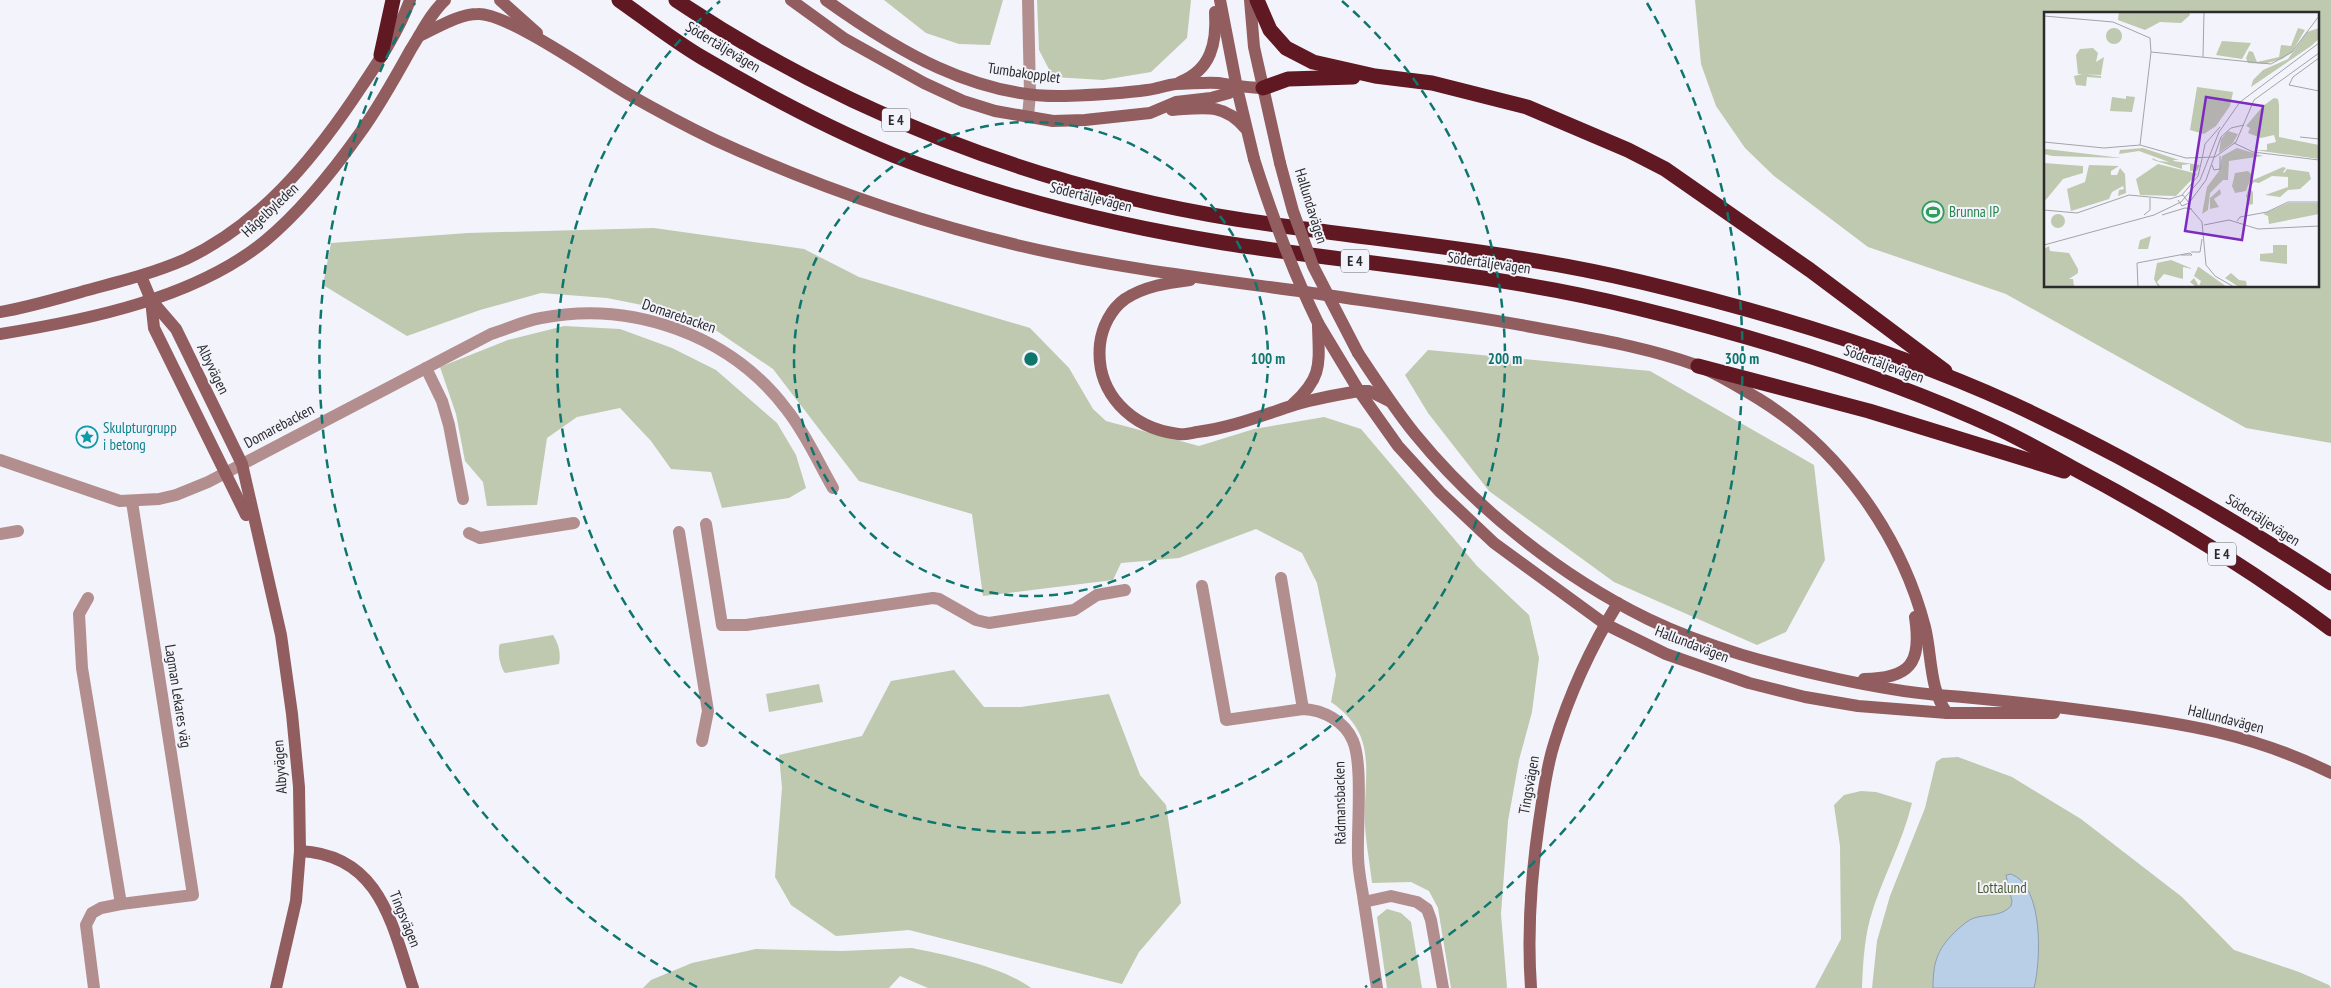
<svg xmlns="http://www.w3.org/2000/svg" width="2331" height="988" font-family="'PT Sans Narrow',sans-serif">
<style>
.green{fill:#bec9af;fill-rule:evenodd}
.water{fill:#b8cfe7;stroke:#8e9eb0}
.lines{fill:none;stroke-linecap:round;stroke-linejoin:round}
.street{stroke:#b38e8f;stroke-width:12}
.secondary{stroke:#915d5f;stroke-width:12}
.highway{stroke:#601923;stroke-width:15}
.secondary-bridge{stroke:#915d5f;stroke-width:12}
.ring{fill:none;stroke:#0f766e;stroke-width:2.5;stroke-dasharray:9 6}
.labels{text-anchor:middle;stroke-width:4;stroke-linejoin:round;paint-order:stroke}
.shield{fill:#f3f3fb;stroke:#67676c;stroke-width:1}
.shield-label{font-size:14px;font-weight:bold;fill:#2b2b2e}
.street-label{font-size:15px;fill:#2b2b2e;stroke:#f3f3fb}
.leisure-label{font-size:15px;fill:#27864d;stroke:#f3f3fb;text-anchor:start}
.culture-label{font-size:15px;fill:#0d838f;stroke:#f3f3fb;text-anchor:start}
.park-label{font-size:15px;fill:#4b5c2e;stroke:#f3f3fb}
.inset-road{fill:none;stroke:#a3a3a9;stroke-width:1}
.view{fill:#7b2cbf;fill-opacity:0.15;stroke:#7b2cbf;stroke-width:2.5}
.inset-edge{fill:none;stroke:#2b2b2e;stroke-width:2.5}
.centre{fill:#0f766e;stroke:#f3f3fb;stroke-width:2.5}
.ring-label{font-size:15px;text-anchor:middle;font-weight:bold;fill:#0f766e;stroke:#f3f3fb;stroke-width:4;stroke-linejoin:round;paint-order:stroke}
</style>
<rect width="100%" height="100%" fill="#f3f3fb"/>
<g class="green">
<path d="M 884,0 L 1003,0 L 990,45 L 959,44 L 926,33 Z"/>
<path d="M 1037,0 L 1191,0 L 1187,38 L 1151,72 L 1103,80 L 1053,77 L 1039,50 Z"/>
<path d="M 1695,0 L 2331,0 L 2331,443 L 2246,428 L 2006,294 L 1868,247 L 1774,176 L 1745,148 L 1716,106 L 1701,64 ZM 2045,14 L 2317,14 L 2317,286 L 2045,286 Z"/>
<path d="M 654,228 L 804,249 L 859,277 L 1030,328 L 1069,368 L 1093,409 L 1106,421 L 1199,446 L 1254,429 L 1324,417 L 1361,429 L 1477,566 L 1529,615 L 1539,658 L 1532,712 L 1519,760 L 1508,821 L 1501,914 L 1507,988 L 1451,988 L 1438,908 L 1429,891 L 1411,882 L 1372,883 C 1370,864 1366,844 1365,825 C 1363,774 1380,736 1331,702 L 1336,675 L 1317,583 L 1302,553 L 1256,529 L 1179,558 L 1121,563 L 1113,580 L 983,596 L 972,514 L 859,481 L 773,369 L 708,325 L 657,308 L 607,298 L 541,293 L 480,310 L 407,336 L 323,285 L 331,243 L 468,233 Z"/>
<path d="M 564,326 L 620,329 L 672,348 L 716,370 L 777,423 L 796,455 L 806,488 L 789,498 L 722,508 L 711,472 L 671,469 L 651,441 L 620,408 L 577,417 L 547,438 L 537,505 L 487,506 L 483,482 L 465,461 L 456,414 L 440,367 L 508,340 Z"/>
<path d="M 1428,350 L 1650,371 L 1814,465 L 1825,560 L 1786,632 L 1757,645 L 1614,582 L 1489,491 L 1428,413 L 1405,375 Z"/>
<path d="M 553,635 C 559,644 561,654 559,664 L 505,673 C 500,667 497,651 500,644 Z"/>
<path d="M 954,670 L 984,707 L 1021,707 L 1109,694 L 1140,775 L 1166,805 L 1181,903 L 1139,952 L 1122,984 L 909,930 L 836,936 L 791,905 L 775,877 L 782,788 L 779,755 L 862,736 L 891,681 Z"/>
<path d="M 819,684 L 823,702 L 769,712 L 766,694 Z"/>
<path d="M 1958,757 L 2012,777 L 2081,819 L 2182,897 L 2234,950 L 2299,972 L 2329,985 L 2331,988 L 1872,988 L 1877,941 L 1890,896 L 1925,808 L 1936,762 L 1942,758 Z"/>
<path d="M 1861,791 L 1876,792 L 1912,803 C 1902,844 1881,880 1870,919 C 1864,942 1863,964 1862,988 L 1815,988 L 1841,939 L 1840,846 L 1834,805 L 1844,795 Z"/>
<path d="M 1387,909 L 1401,913 L 1411,922 L 1422,988 L 1387,988 L 1377,917 Z"/>
<path d="M 912,948 C 947,955 1003,967 1031,988 L 928,988 L 900,976 L 889,988 L 643,988 L 651,980 L 692,963 L 756,949 L 842,951 Z"/>
</g>
<path class="water" d="M 2011,874 C 2044,886 2041,961 2034,988 L 1933,988 C 1933,960 1938,948 1958,929 C 1963,925 1968,920 1974,918 C 1987,914 2001,917 2011,906 L 2012,901 L 2006,875 Z"/>
<g class="lines">
<g class="street">
<path d="M 1028,0 L 1030,94 L 1028,116"/>
<path d="M 426,368 L 442,401 L 449,425 L 463,499"/>
<path d="M 0,460 L 120,501 L 159,499 L 176,495 L 208,482 L 491,334 C 507,329 524,321 541,318 C 632,300 731,335 787,410 C 806,434 818,462 833,488"/>
<path d="M 706,524 L 722,625 L 746,625 L 933,598 L 939,599 L 976,620 L 989,623 L 1074,610 L 1097,595 L 1125,590"/>
<path d="M 679,532 L 708,711 L 702,741"/>
<path d="M 469,533 L 480,538 L 574,523"/>
<path d="M 0,534 L 18,531"/>
<path d="M 1281,578 L 1303,709"/>
<path d="M 1202,586 L 1226,720 L 1303,709 C 1323,710 1345,721 1353,741 C 1363,764 1357,828 1358,856 C 1358,871 1362,887 1364,902"/>
<path d="M 88,598 L 79,614 L 82,668 L 121,904"/>
<path d="M 94,988 L 86,925 L 92,913 L 101,908 L 121,904 L 193,895 L 132,502"/>
<path d="M 1377,988 L 1364,902 L 1391,896 L 1417,902 L 1427,909 L 1431,920 L 1443,988"/>
</g>
<g class="secondary">
<path d="M 500,0 L 537,33"/>
<path d="M 791,0 L 845,39 L 924,83 L 963,101 L 995,111 L 1053,121 L 1085,120 L 1150,113 L 1176,102 L 1211,98 L 1229,93 L 1237,88"/>
<path d="M 826,0 C 896,50 975,98 1064,96 C 1091,95 1119,94 1147,90 C 1157,89 1166,85 1176,84 C 1190,84 1204,82 1218,83 C 1233,85 1247,88 1263,88"/>
<path d="M 1220,0 L 1237,88 L 1254,159"/>
<path d="M 1250,0 L 1254,47 L 1280,163"/>
<path d="M 419,36 C 437,28 458,14 478,14 C 508,13 597,76 628,94 C 656,110 686,126 715,140 C 813,185 916,221 1021,246 C 1115,268 1211,279 1306,292 C 1392,305 1479,316 1564,333 C 1608,341 1654,350 1696,365 C 1717,373 1739,387 1759,399 C 1840,449 1901,535 1925,627 C 1932,655 1929,689 1947,713"/>
<path d="M 1180,82 C 1211,70 1217,43 1215,12"/>
<path d="M 1172,110 C 1202,108 1224,102 1245,128"/>
<path d="M 141,276 L 151,300 L 154,328 L 246,515"/>
<path d="M 1190,280 C 1167,283 1145,286 1125,299 C 1111,309 1102,327 1100,344 C 1095,393 1131,428 1178,434 C 1184,435 1191,433 1197,432 C 1229,428 1258,417 1288,407 C 1311,399 1335,395 1359,391 L 1369,391 L 1389,401"/>
<path d="M 151,300 L 176,329 L 242,464 L 281,635 L 292,714 L 299,787 L 300,851 L 296,901 L 276,988"/>
<path d="M 0,312 C 30,307 59,298 88,290 C 122,281 154,273 186,259 C 258,225 310,163 354,98 C 374,68 398,34 410,0"/>
<path d="M 1318,323 L 1359,391 L 1398,446 L 1440,492 L 1494,543 L 1605,624 L 1666,654 L 1749,683 L 1805,697 L 1858,706 L 1947,713 L 2054,713"/>
<path d="M 0,334 C 88,320 195,298 265,241 C 301,211 333,171 360,133 C 379,107 395,78 411,49 C 422,32 430,14 445,0"/>
<path d="M 1358,353 C 1376,380 1394,408 1415,434 C 1477,510 1561,576 1648,619 C 1708,648 1774,665 1838,679 C 1871,686 1903,692 1937,695 C 1990,699 2043,705 2096,712 C 2182,723 2253,734 2331,773"/>
<path d="M 1293,404 C 1323,377 1319,364 1318,326"/>
<path d="M 1864,679 C 1910,678 1922,664 1915,617"/>
<path d="M 300,851 C 381,855 392,925 413,988"/>
<path d="M 1531,988 C 1527,932 1531,877 1539,822 C 1543,796 1546,769 1554,744 C 1569,695 1591,647 1618,603"/>
</g>
<g class="highway">
<path d="M 619,0 C 646,19 674,41 703,58 C 764,94 828,128 893,155 C 999,197 1112,225 1224,243 C 1362,264 1502,274 1637,308 C 1760,338 1882,375 1997,428 C 2023,440 2047,454 2071,467 C 2162,515 2249,568 2331,629"/>
<path d="M 676,0 C 843,112 1036,187 1236,219 C 1370,240 1508,250 1641,282 C 1767,312 1894,350 2013,404 C 2123,455 2230,517 2331,583"/>
<path d="M 1257,0 L 1270,30 L 1286,48 L 1313,62 L 1375,76 L 1432,83 L 1527,107 L 1628,150 L 1665,169 L 1810,270 L 1945,371"/>
<path d="M 381,55 L 393,0"/>
<path d="M 1263,88 L 1288,79 L 1353,77"/>
<path d="M 1698,366 L 1869,411 L 2064,471"/>
</g>
<g class="secondary-bridge">
<path d="M 1254,159 C 1272,216 1292,270 1318,323"/>
<path d="M 1280,163 L 1293,211 L 1313,266 L 1358,353"/>
</g>
</g>
<g class="ring">
<circle cx="1031" cy="359" r="237"/>
<path d="M1342 1A474 474 0 1 1 720 1"/>
<path d="M697 987A711 711 0 0 1 415 3M1647 3A711 711 0 0 1 1365 987"/>
</g>
<defs>
<g id="stadium-ring" transform="scale(1.125)"><circle r="9.5" fill="#f3f3fb" stroke="#2e9e5b" stroke-width="1.5"/><path d="M0-5a6.5 5 0 1 0 0 10a6.5 5 0 1 0 0-10ZM-3.5-1.8h7v3.6h-7Z" fill="#2e9e5b"/></g>
<g id="sight-ring" transform="scale(1.125)"><circle r="9.5" fill="#f3f3fb" stroke="#0f9aa8" stroke-width="1.5"/><path d="M0-6L1.8-2.2L6-1.7L2.9 1.2L3.7 5.4L0 3.3L-3.7 5.4L-2.9 1.2L-6-1.7L-1.8-2.2Z" fill="#0f9aa8"/></g>
</defs>
<g fill-rule="evenodd">
<use href="#stadium-ring" x="1933" y="212"/>
<use href="#sight-ring" x="87" y="437"/>
</g>
<g class="labels">
<g class="shield">
<rect x="882" y="108.5" width="28" height="23" rx="4"/>
<rect x="1341" y="249.5" width="28" height="23" rx="4"/>
<rect x="2208" y="542.5" width="28" height="23" rx="4"/>
</g>
<g class="shield-label">
<text x="896" y="125">E 4</text>
<text x="1355" y="266">E 4</text>
<text x="2222" y="559">E 4</text>
</g>
<g class="street-label">
<text transform="translate(723 47) rotate(31)" y="5">Södertäljevägen</text>
<text transform="translate(1024 73) rotate(8)" y="5">Tumbakopplet</text>
<text transform="translate(1091 197) rotate(14)" y="5">Södertäljevägen</text>
<text transform="translate(1311 206) rotate(73)" y="5">Hallundavägen</text>
<text transform="translate(270 210) rotate(-43)" y="5">Hågelbyleden</text>
<text transform="translate(1489 263) rotate(8)" y="5">Södertäljevägen</text>
<text transform="translate(679 316) rotate(19)" y="5">Domarebacken</text>
<text transform="translate(1884 364) rotate(20)" y="5">Södertäljevägen</text>
<text transform="translate(213 369) rotate(64)" y="5">Albyvägen</text>
<text transform="translate(279 426) rotate(-28)" y="5">Domarebacken</text>
<text transform="translate(2263 520) rotate(32)" y="5">Södertäljevägen</text>
<text transform="translate(1692 644) rotate(21)" y="5">Hallundavägen</text>
<text transform="translate(178 696) rotate(81)" y="5">Lagman Lekares väg</text>
<text transform="translate(2226 719) rotate(14)" y="5">Hallundavägen</text>
<text transform="translate(280 767) rotate(-94)" y="5">Albyvägen</text>
<text transform="translate(1529 785) rotate(-80)" y="5">Tingsvägen</text>
<text transform="translate(1340 803) rotate(-91)" y="5">Rådmansbacken</text>
<text transform="translate(405 919) rotate(68)" y="5">Tingsvägen</text>
</g>
<g class="leisure-label">
<text x="1949" y="217">Brunna IP</text>
</g>
<g class="culture-label">
<text x="103" y="433">Skulpturgrupp<tspan x="103" dy="17">i betong</tspan></text>
</g>
<g class="park-label">
<text x="2002" y="893">Lottalund</text>
</g>
</g>
<g transform="translate(2044 12)">
<rect width="275" height="275" fill="#f3f3fb"/>
<path d="M 75,0 L 145,0 L 146,3 L 137,11 L 116,10 L 101,18 L 74,8 ZM 254,16 L 261,18 L 248,40 L 238,47 L 220,52 L 204,51 L 202,46 L 205,39 L 209,40 L 213,50 L 235,45 L 237,33 L 247,34 ZM 275,16 L 275,27 L 267,34 L 207,75 L 209,68 L 219,58 L 244,47 L 263,20 ZM62 24a8 8 0 1 1 16 0a8 8 0 1 1-16 0ZM 178,29 L 207,31 L 198,47 L 172,43 ZM 49,36 L 54,41 L 52,50 L 60,45 L 57,63 L 34,62 L 32,43 L 36,37 ZM 39,62 L 57,64 L 57,66 L 43,65 L 42,74 L 32,73 L 30,64 ZM 153,75 L 189,80 L 186,94 L 172,114 L 160,122 L 146,118 ZM 82,84 L 91,85 L 88,100 L 66,99 L 68,85 L 82,87 ZM 230,86 L 234,87 L 235,93 L 235,125 L 275,133 L 275,147 L 211,138 L 223,138 L 223,132 L 232,130 L 230,123 L 217,126 L 204,121 L 206,116 L 202,114 L 219,94 ZM 184,119 L 194,122 L 189,131 L 175,141 L 177,127 ZM 99,136 L 135,148 L 130,148 L 129,149 L 156,153 L 153,159 L 146,159 L 146,152 L 138,153 L 138,157 L 109,148 L 108,146 L 115,149 L 125,150 L 95,139 L 75,142 L 76,138 ZM 193,136 L 219,144 L 185,149 L 184,168 L 179,168 L 166,181 L 164,198 L 158,202 L 163,175 L 175,159 L 178,144 ZM 0,137 L 2,137 L 78,146 L 8,144 L 0,142 ZM 0,151 L 39,154 L 39,161 L 19,167 L 0,190 ZM 114,152 L 150,161 L 153,162 L 132,184 L 96,183 L 92,167 ZM 45,153 L 75,154 L 67,159 L 67,163 L 73,163 L 76,156 L 81,162 L 82,181 L 74,184 L 75,178 L 80,177 L 79,174 L 68,180 L 65,187 L 27,199 L 23,177 L 41,170 ZM 239,155 L 242,156 L 239,160 L 240,161 L 243,157 L 265,160 L 267,167 L 256,177 L 244,178 L 236,185 L 221,183 L 244,175 L 244,165 L 228,164 L 215,171 L 210,170 L 205,176 L 209,180 L 209,192 L 205,193 L 202,184 L 207,169 ZM 204,159 L 208,163 L 202,179 L 191,181 L 188,174 L 191,161 ZM 176,177 L 177,182 L 170,187 L 175,195 L 166,197 L 166,186 ZM 244,191 L 275,191 L 275,202 L 225,212 L 224,204 L 219,202 ZM7 209a7 7 0 1 1 14 0a7 7 0 1 1-14 0ZM 107,224 L 104,237 L 94,237 L 96,228 ZM 229,233 L 243,233 L 243,252 L 216,249 L 216,242 L 229,241 ZM 5,234 L 6,239 L 25,241 L 34,257 L 34,261 L 25,267 L 29,267 L 30,274 L 35,275 L 0,274 L 0,237 ZM 127,248 L 149,257 L 139,255 L 139,267 L 120,262 L 113,270 L 117,275 L 114,275 L 110,267 L 113,251 ZM 154,255 L 155,255 L 183,275 L 152,275 L 146,270 L 150,266 L 155,274 L 157,269 L 150,264 ZM 187,261 L 195,268 L 202,269 L 203,275 L 195,275 L 181,266 Z" fill="#bec9af"/>
<path class="inset-road" d="M 0,4 L 69,10 L 106,26 L 107,40 L 96,133M 107,40 L 227,52 L 248,40 L 275,4M 159,45 L 160,0M 275,46 L 249,65 L 245,73 L 275,79M 256,125 L 275,127M 0,130 L 60,136 L 96,133 L 142,146 L 171,145 L 192,130 L 210,88 L 275,41M 190,131 L 209,140 L 275,148M 158,147 L 161,132 L 176,115M 168,153 L 170,158 L 176,157 L 176,144M 138,183 L 154,164 L 158,147M 145,191 L 162,168 L 177,125 L 187,116 L 200,113M 146,196 L 158,210 L 162,253 L 171,264 L 190,275M 0,198 L 33,201 L 85,183 L 126,187 L 139,183 L 145,191 L 138,194 L 134,188M 100,203 L 106,198 L 106,186M 118,203 L 141,196 L 148,197M 193,209 L 196,205 L 223,200 L 244,190 L 275,190M 160,213 L 185,208 L 214,217 L 275,214M 0,233 L 110,203 L 137,190 L 156,168 L 175,120 L 196,90 L 275,31M 147,240 L 156,240 L 158,227M 94,275 L 93,251 L 146,241 L 148,243 L 137,243"/>
<path class="view" d="M 162,85 L 219,94 L 198,228 L 141,219 Z"/>
<rect width="275" height="275" class="inset-edge"/>
</g>
<circle cx="1031" cy="359" r="8" class="centre"/>
<g class="ring-label">
<text x="1268" y="364">100 m</text>
<text x="1505" y="364">200 m</text>
<text x="1742" y="364">300 m</text>
</g>
</svg>
